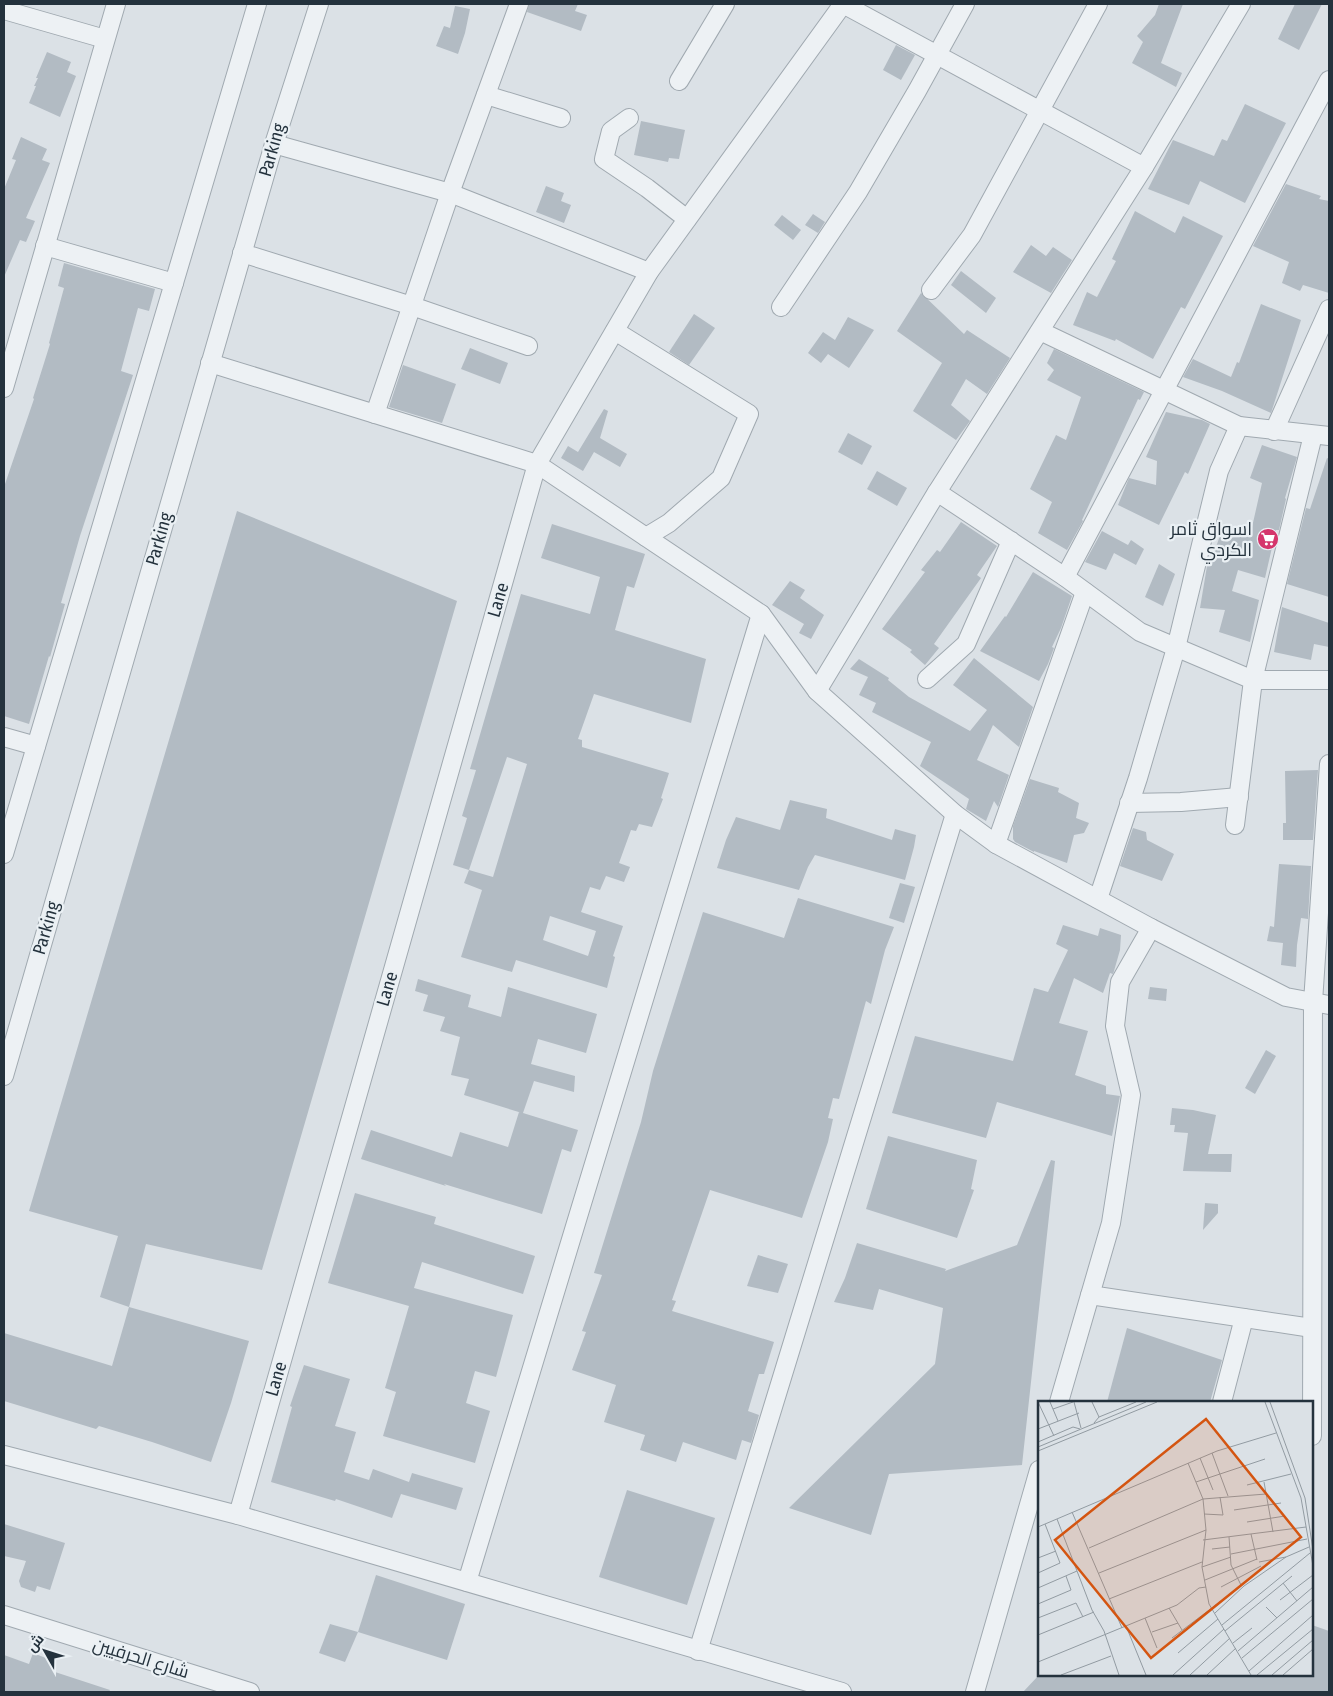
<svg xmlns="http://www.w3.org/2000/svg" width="1333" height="1696" font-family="'Fira Sans Condensed',Cairo,sans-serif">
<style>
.building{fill:#b2bbc3;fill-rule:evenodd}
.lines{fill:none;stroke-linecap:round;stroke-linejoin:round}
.minor-casing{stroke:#a0a9b0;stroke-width:20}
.minor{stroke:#edf1f4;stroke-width:18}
.labels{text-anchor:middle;stroke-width:4.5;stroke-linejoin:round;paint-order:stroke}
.street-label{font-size:18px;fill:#24323d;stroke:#eaf0f4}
.poi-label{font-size:18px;fill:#24323d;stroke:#eaf0f4;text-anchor:end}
.inset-road{fill:none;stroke:#929ba2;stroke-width:1}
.view{fill:#d45511;fill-opacity:0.15;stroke:#d45511;stroke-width:2.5}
.inset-edge{fill:none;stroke:#24323d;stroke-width:2.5}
</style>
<rect width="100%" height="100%" fill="#dbe1e6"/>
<g class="building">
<path d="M 529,4 L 578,4 L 575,11 L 587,15 L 581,31 L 527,12 Z"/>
<path d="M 1159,4 L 1183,4 L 1161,63 L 1182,73 L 1176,87 L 1132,63 L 1143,42 L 1137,36 L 1155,15 Z"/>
<path d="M 1295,4 L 1322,4 L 1299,50 L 1278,39 Z"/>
<path d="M 455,6 L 470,9 L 465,33 L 458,54 L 436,46 L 444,26 L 450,28 Z"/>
<path d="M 896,45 L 915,55 L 901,80 L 883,70 Z"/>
<path d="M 47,52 L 71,62 L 67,72 L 76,76 L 60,117 L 29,103 L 36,86 L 34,86 L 38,78 L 36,78 Z"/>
<path d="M 1245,104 L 1286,123 L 1245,203 L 1200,181 L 1189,205 L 1148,189 L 1173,140 L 1214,156 L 1222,139 L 1227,141 Z"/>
<path d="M 641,121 L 685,130 L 679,159 L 669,158 L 668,162 L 634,155 Z"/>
<path d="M 21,137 L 47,149 L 42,160 L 50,163 L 26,218 L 35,221 L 26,242 L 20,240 L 4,277 L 4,189 L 16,160 L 12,159 Z"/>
<path d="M 1286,184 L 1321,196 L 1319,199 L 1329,201 L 1329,293 L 1303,285 L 1300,291 L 1282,283 L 1289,262 L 1253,246 Z"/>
<path d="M 546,186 L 564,193 L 561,201 L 571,205 L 564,223 L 536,212 Z"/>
<path d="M 1135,211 L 1175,233 L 1183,216 L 1223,236 L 1185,309 L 1181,307 L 1153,359 L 1116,339 L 1115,341 L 1073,325 L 1087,292 L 1097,297 L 1116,261 L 1112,259 Z"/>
<path d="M 813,214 L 825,222 L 818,233 L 805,225 Z"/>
<path d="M 782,215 L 801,230 L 793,240 L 774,225 Z"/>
<path d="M 1031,245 L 1046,256 L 1053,247 L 1072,260 L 1051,293 L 1013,272 Z"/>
<path d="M 64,263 L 155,289 L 149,311 L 138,308 L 121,371 L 133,375 L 80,536 L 61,603 L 65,604 L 50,657 L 49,656 L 29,724 L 4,716 L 4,487 L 34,399 L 33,398 L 50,344 L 49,343 L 64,288 L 58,286 Z"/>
<path d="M 961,271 L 996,298 L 986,313 L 951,285 Z"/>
<path d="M 921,293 L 964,334 L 967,330 L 1010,358 L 987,394 L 966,379 L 951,405 L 970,421 L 956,440 L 913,411 L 942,363 L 897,331 Z"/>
<path d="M 1261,304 L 1301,320 L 1271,413 L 1222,391 L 1183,377 L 1193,359 L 1231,377 L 1237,362 L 1239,363 Z"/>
<path d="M 694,314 L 715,328 L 689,365 L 669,352 Z"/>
<path d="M 848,317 L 874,330 L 849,368 L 828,354 L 821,363 L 808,353 L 823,332 L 835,340 Z"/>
<path d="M 470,348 L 508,363 L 500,384 L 461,369 Z"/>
<path d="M 1054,349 L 1144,392 L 1140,400 L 1138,399 L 1082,520 L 1083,521 L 1067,550 L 1038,533 L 1052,502 L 1030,489 L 1056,435 L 1066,440 L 1081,397 L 1047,380 L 1054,370 L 1047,363 Z"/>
<path d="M 403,365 L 456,384 L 442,423 L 389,407 Z"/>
<path d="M 604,409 L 608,411 L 600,438 L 627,454 L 620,467 L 594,452 L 583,471 L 561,458 L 568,446 L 578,452 Z"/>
<path d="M 1166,412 L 1202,420 L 1210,424 L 1188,474 L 1185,472 L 1159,525 L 1118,505 L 1129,478 L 1156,485 L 1157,461 L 1146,457 Z"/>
<path d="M 848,433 L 872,446 L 862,465 L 838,452 Z"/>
<path d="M 1262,445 L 1297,457 L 1285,498 L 1286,499 L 1279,530 L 1276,530 L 1265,578 L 1238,570 L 1232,591 L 1259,600 L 1250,642 L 1219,632 L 1225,610 L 1200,608 L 1208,560 L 1211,561 L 1222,530 L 1250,536 L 1262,483 L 1250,478 Z"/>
<path d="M 1327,458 L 1329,459 L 1329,597 L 1287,584 L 1306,508 L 1310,509 Z"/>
<path d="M 877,471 L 907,488 L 897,506 L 867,489 Z"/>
<path d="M 237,511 L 457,601 L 262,1270 L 146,1244 L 129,1307 L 100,1297 L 118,1236 L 29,1211 Z"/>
<path d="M 961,522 L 997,546 L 977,575 L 981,578 L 934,644 L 939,648 L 925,665 L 910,652 L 912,650 L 882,629 L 925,572 L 921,570 L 937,550 L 940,552 Z"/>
<path d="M 552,524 L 645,554 L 634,588 L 627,586 L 615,630 L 706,659 L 691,723 L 594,694 L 578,739 L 582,740 L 582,747 L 669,773 L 661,798 L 663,799 L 652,827 L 639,824 L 636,831 L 631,830 L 619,863 L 630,867 L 624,882 L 606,876 L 600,890 L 590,887 L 581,912 L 623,926 L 613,956 L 615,957 L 607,988 L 516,960 L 512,972 L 461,957 L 482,890 L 464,883 L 469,870 L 453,865 L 467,818 L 462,816 L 476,770 L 470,769 L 521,594 L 590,614 L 600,577 L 541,558 ZM 507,757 L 527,764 L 493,877 L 469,870 ZM 550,916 L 596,931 L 588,956 L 543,940 Z"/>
<path d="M 1102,531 L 1128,545 L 1131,540 L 1144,549 L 1136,565 L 1114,553 L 1106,570 L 1085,562 Z"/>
<path d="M 1159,564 L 1175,574 L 1163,606 L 1145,597 Z"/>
<path d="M 1033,572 L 1072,596 L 1061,628 L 1052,647 L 1054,648 L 1048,664 L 1039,681 L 980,651 L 1005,616 L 1006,617 Z"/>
<path d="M 790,581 L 805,590 L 800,598 L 824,615 L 811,639 L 799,633 L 804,624 L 772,605 Z"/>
<path d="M 1282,607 L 1329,623 L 1329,647 L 1314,644 L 1311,660 L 1274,652 Z"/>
<path d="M 974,658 L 1033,707 L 1019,747 L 993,725 L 977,760 L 1009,775 L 998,807 L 994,801 L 986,821 L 966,809 L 969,799 L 920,766 L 931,742 L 872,712 L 876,703 L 859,695 L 868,677 L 850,669 L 859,659 L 889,678 L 888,680 L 909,697 L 970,731 L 987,710 L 953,685 Z"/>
<path d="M 1318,770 L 1313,840 L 1283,840 L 1283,823 L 1286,823 L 1285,771 Z"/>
<path d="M 1030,779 L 1059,788 L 1058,792 L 1079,803 L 1076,818 L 1089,823 L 1084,833 L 1074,835 L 1067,863 L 1034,851 L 1034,852 L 1015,842 L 1013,839 L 1013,826 Z"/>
<path d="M 790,800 L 827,809 L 826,818 L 892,840 L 895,829 L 916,835 L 914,847 L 905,880 L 815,855 L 808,867 L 799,890 L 717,868 L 726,840 L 736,817 L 780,830 Z"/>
<path d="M 1133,828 L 1146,832 L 1147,840 L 1174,854 L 1162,881 L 1120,866 Z"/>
<path d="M 1279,864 L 1311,866 L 1308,919 L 1301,918 L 1297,945 L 1296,967 L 1281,965 L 1283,943 L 1267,941 L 1270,926 L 1274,927 Z"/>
<path d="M 900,883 L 915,887 L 904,923 L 889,918 Z"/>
<path d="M 798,898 L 894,927 L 885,950 L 871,1004 L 866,1001 L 839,1099 L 833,1098 L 828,1118 L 833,1119 L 828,1142 L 802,1218 L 710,1190 L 672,1300 L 676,1301 L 672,1311 L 774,1342 L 764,1374 L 759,1374 L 748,1411 L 759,1415 L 751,1443 L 742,1440 L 736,1460 L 683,1442 L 676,1462 L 640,1450 L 645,1435 L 604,1422 L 616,1385 L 572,1370 L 586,1332 L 582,1331 L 602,1275 L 594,1273 L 641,1122 L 653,1071 L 703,912 L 784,938 Z"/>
<path d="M 1063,925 L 1098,936 L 1100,928 L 1121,935 L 1120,950 L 1114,971 L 1113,974 L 1110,973 L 1103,993 L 1074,978 L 1059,1023 L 1088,1031 L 1075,1075 L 1106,1086 L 1106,1094 L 1120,1096 L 1112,1136 L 997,1102 L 986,1138 L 892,1113 L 915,1036 L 1013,1061 L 1034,988 L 1048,992 L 1068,950 L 1056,944 Z"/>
<path d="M 418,979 L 471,995 L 468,1007 L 501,1017 L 508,987 L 597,1014 L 586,1053 L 538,1039 L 531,1064 L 575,1076 L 574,1092 L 534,1081 L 523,1113 L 578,1130 L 571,1152 L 562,1149 L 542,1214 L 444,1184 L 446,1186 L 361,1159 L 371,1130 L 452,1157 L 460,1132 L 508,1147 L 519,1112 L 522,1113 L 464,1095 L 469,1079 L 451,1075 L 460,1037 L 440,1031 L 445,1017 L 423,1011 L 428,995 L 415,991 Z"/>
<path d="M 1150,987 L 1167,989 L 1166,1001 L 1148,999 Z"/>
<path d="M 1266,1050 L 1276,1056 L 1255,1094 L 1245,1088 Z"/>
<path d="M 1172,1108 L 1193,1110 L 1216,1115 L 1208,1154 L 1232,1154 L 1231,1172 L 1183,1171 L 1188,1133 L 1174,1132 L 1175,1125 L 1170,1125 Z"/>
<path d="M 888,1136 L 977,1160 L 971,1189 L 974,1190 L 957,1238 L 866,1209 Z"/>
<path d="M 1051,1160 L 1055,1161 L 1022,1465 L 889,1474 L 871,1535 L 789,1508 L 935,1364 L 943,1308 L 879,1289 L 873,1310 L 834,1302 L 845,1278 L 857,1243 L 946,1269 L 945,1271 L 1017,1245 Z"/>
<path d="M 355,1193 L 436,1217 L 434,1224 L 535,1256 L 523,1294 L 422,1262 L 414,1288 L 513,1315 L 496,1377 L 475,1371 L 466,1403 L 490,1411 L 475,1463 L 383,1436 L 396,1392 L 385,1388 L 409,1306 L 328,1283 Z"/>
<path d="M 1205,1203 L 1218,1204 L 1218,1213 L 1203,1230 Z"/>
<path d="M 758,1255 L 788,1264 L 778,1293 L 747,1286 Z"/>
<path d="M 129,1307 L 249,1341 L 231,1403 L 211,1462 L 152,1442 L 99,1426 L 96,1429 L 4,1401 L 4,1333 L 112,1366 Z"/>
<path d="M 1127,1328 L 1222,1360 L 1210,1402 L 1107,1402 Z"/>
<path d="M 304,1365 L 350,1379 L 335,1426 L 356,1432 L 344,1472 L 369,1480 L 373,1469 L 409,1482 L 412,1473 L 463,1488 L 456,1510 L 401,1494 L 392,1518 L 336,1499 L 335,1501 L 271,1482 L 292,1407 L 290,1406 Z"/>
<path d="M 627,1490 L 715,1518 L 687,1605 L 599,1577 Z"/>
<path d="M 4,1524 L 65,1543 L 50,1590 L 37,1586 L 35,1592 L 21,1587 L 19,1581 L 26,1561 L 4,1556 Z"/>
<path d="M 376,1575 L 465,1604 L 447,1660 L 358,1632 Z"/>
<path d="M 330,1624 L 358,1632 L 345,1662 L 319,1653 Z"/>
<path d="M 1312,1625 L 1329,1631 L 1329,1692 L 1023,1692 L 1039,1675 L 1312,1675 Z"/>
<path d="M 33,1653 L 56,1662 L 55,1672 L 110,1690 L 109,1692 L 4,1692 L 4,1655 L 29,1664 Z"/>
</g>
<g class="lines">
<g class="minor-casing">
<g id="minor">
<path d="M 843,4 L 1144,167"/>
<path d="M 4,10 L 105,39"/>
<path d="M 679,81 L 725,4"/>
<path d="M 486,95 L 561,118"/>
<path d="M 629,118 L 611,131 L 604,159 L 647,188 L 687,219"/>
<path d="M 274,144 L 450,193 L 649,272"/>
<path d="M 45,246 L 174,283"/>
<path d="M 242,253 L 412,306 L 528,346"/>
<path d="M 931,290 L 972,235 L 1098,4"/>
<path d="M 781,307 L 858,192 L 917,91 L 965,4"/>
<path d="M 615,331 L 749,414 L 721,478 L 669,523 L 646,537"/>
<path d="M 1040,331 L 1239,426 L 1329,436"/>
<path d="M 210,363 L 537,464 L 761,614 L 817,691 L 955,814 L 996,844 L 1151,928 L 1286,997 L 1329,1005"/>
<path d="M 4,388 L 116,4"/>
<path d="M 375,414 L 450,193 L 519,4"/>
<path d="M 1274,431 L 1329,309"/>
<path d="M 937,492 L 1065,577 L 1140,632 L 1253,680 L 1329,680"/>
<path d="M 1065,577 L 1329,80"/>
<path d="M 927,679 L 966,644 L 1011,541"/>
<path d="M 817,691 L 937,492 L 1144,167 L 1241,4"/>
<path d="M 4,737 L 36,746"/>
<path d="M 1129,803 L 1181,802 L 1239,797"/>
<path d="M 1235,825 L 1253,680 L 1313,435"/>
<path d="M 996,844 L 1085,592"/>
<path d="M 4,854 L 257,4"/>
<path d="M 1098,899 L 1138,778 L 1176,648 L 1219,471 L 1239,426"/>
<path d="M 4,1076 L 274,144 L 319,4"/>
<path d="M 1090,1295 L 1312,1328"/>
<path d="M 1059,1402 L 1111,1223 L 1131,1095 L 1115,1026 L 1120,982 L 1151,928"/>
<path d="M 1222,1402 L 1244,1318"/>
<path d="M 1312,1436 L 1313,1002 L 1329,764"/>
<path d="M 4,1455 L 238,1515 L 842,1692"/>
<path d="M 238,1515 L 537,464 L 649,272 L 843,4"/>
<path d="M 467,1582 L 761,614"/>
<path d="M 4,1615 L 250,1692"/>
<path d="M 698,1651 L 955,814"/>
<path d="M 975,1692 L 1039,1470"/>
</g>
</g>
<use href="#minor" class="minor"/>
</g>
<defs>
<g id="supermarket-disc" transform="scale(1.125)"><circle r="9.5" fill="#d5366c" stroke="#eaf0f4"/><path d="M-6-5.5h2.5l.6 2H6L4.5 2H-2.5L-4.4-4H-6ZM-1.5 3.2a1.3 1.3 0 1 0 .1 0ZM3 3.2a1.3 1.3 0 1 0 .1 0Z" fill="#fff"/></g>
</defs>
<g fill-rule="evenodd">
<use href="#supermarket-disc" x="1268" y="539"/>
</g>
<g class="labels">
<g class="street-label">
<text transform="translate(272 150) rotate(-74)" y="6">Parking</text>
<text transform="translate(159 539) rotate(-74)" y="6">Parking</text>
<text transform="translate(498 600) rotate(-74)" y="6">Lane</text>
<text transform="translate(46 928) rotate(-74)" y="6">Parking</text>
<text transform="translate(387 989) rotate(-74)" y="6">Lane</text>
<text transform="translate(276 1379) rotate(-74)" y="6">Lane</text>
<text transform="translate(141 1658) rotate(17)" y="6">شارع الحرفيين</text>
</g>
<g class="poi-label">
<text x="1252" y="535">اسواق ثامر<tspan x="1252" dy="21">الكردي</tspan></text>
</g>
</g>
<g transform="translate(1038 1401)">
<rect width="275" height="275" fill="#dbe1e6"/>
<path class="inset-road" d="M 0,1 L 16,35M 12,1 L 20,20M 36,1 L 43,27M 54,1 L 61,16M 227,1 L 263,97 L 275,165M 232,1 L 267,97 L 275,149M 15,8 L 35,1M 56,22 L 61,16 L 98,1M 0,28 L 41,12M 0,41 L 35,26 L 42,28M 0,46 L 108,1M 0,50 L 119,1M 174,52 L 190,95M 162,57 L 175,89M 150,62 L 165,98 L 168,129 L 164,166 L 171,203 L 213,274M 158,81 L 227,58M 226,81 L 235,131M 209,84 L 253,73M 196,109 L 243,102M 34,111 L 84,227M 166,113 L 185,114 L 182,96M 19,118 L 54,209 L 66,230 L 81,274M 209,121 L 247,115M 0,126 L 179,50 L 238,32M 213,133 L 219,159M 191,136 L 193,164 L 203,184M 165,139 L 268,126M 51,147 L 165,98 L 228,93M 174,148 L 192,146M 193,153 L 269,138M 0,157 L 18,150M 221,161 L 248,156 L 271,146M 164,166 L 193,156M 0,172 L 22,162 L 7,123M 61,172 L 168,129M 167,179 L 219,158M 245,182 L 259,200M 183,186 L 223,165M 0,187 L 39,170M 71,198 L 164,161M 242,199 L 275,174M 0,203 L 33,189 L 28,175M 228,206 L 239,217M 131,207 L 144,229M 177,212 L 206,185 L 248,156M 0,217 L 38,202 L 45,216M 107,217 L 119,247M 184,224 L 272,152M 88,225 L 108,274M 187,230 L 254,175M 114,231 L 140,222M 0,234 L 56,211M 134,237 L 203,185M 195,242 L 214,227M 200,250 L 275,186M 140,252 L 180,218M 204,257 L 275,198M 0,261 L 139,204 L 161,187 L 168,186M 211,270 L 275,214M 23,274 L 73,255M 135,274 L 186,228M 152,274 L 192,237M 169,274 L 198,247M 219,274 L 275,228M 234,274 L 275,239M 245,274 L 275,248"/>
<path class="view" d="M 168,18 L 263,136 L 113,257 L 17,139 Z"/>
<rect width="275" height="275" class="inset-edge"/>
</g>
<rect width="1333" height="1696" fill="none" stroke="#24323d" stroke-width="10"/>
<g transform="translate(45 1651) rotate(309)" stroke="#eaf0f4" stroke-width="4" paint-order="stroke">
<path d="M0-4L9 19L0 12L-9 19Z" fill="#24323d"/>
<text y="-8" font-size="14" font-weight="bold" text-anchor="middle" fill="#24323d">ش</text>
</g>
</svg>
